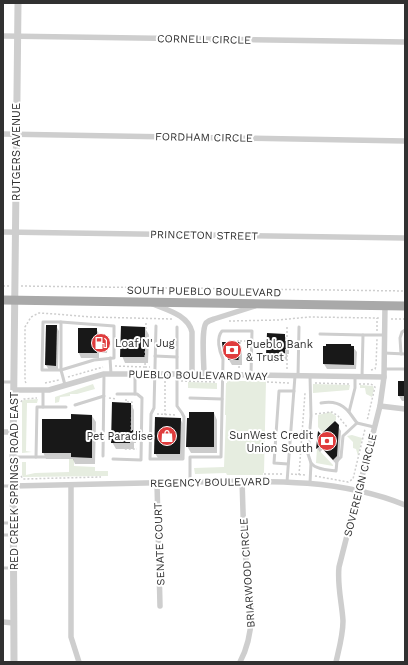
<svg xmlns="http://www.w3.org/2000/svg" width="408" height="665" font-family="'Work Sans',sans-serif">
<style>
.green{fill:#e6ede0}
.shadow{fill:#0003}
.building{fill:#181818}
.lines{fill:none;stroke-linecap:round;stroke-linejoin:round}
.path{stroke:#cecece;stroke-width:1.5;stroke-dasharray:2 2;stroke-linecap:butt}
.service{stroke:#cecece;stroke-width:3}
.minor{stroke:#cecece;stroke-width:5.5}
.tertiary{stroke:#cecece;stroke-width:7}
.primary{stroke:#a9a9a9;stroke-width:9}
.labels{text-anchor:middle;stroke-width:4;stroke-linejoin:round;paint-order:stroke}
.street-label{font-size:11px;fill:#313131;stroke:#fff}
.poi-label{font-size:11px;fill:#313131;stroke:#fff;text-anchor:start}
</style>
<rect width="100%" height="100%" fill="#fff"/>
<g class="green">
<path d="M 227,381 L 266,381 L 264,473 L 263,473 L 263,475 L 227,475 L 226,473 L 195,474 L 194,468 L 224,467 L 226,415 L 225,415 L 226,383 L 227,383 Z"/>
<path d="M 188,382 L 217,383 L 217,389 L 188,388 Z"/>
<path d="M 93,384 L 95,389 L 77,394 L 70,394 L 70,396 L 60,397 L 59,402 L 55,403 L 55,397 Z"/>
<path d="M 313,384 L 350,385 L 349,390 L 313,393 Z"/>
<path d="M 360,385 L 373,386 L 374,389 L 372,397 L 366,394 L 365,388 L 360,388 Z"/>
<path d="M 38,399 L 37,403 L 27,403 L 26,451 L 32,452 L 22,453 L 22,401 L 24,400 Z"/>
<path d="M 330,412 L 336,416 L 336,420 L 322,432 L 318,427 L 318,415 Z"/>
<path d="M 352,435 L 362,438 L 358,456 L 356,449 L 353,448 L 353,442 L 347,436 Z"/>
<path d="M 317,448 L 333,465 L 333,466 L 316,463 Z"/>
<path d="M 69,459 L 74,459 L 74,466 L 95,467 L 95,471 L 108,471 L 108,476 L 23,477 L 22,475 L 22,462 L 26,462 L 26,475 L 35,473 L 69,472 Z"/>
</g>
<g class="shadow">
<path d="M 56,326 L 59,331 L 58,370 L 49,370 L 46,365 Z"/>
<path d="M 145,328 L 149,335 L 148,363 L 125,363 L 122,356 Z"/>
<path d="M 96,329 L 100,335 L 105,335 L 108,340 L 107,353 L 99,353 L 99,358 L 81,358 L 79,353 Z"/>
<path d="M 268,334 L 284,335 L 287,339 L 289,351 L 289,354 L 287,354 L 287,360 L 277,360 L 277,363 L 273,363 L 270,360 L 267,355 Z"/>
<path d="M 239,343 L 242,348 L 242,365 L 232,365 L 229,360 L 229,356 L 227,356 L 224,351 Z"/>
<path d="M 351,345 L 357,352 L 356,369 L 327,369 L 324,364 L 324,347 Z"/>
<path d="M 405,382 L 405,401 L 402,401 L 399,396 Z"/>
<path d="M 131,404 L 134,410 L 134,434 L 136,438 L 136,443 L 134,443 L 134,449 L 116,449 L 112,442 Z"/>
<path d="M 214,413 L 217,420 L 217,453 L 191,453 L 187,446 Z"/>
<path d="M 92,416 L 96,422 L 95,464 L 75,464 L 73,459 L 46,459 L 43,452 Z"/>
<path d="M 180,419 L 184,425 L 183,460 L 159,460 L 155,453 Z"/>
<path d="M 338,426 L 341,431 L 339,461 L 336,464 L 323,449 L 320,452 L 317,448 L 319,433 L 321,435 Z"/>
</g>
<g class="building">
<path d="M 46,325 L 57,325 L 56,366 L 45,365 Z"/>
<path d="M 121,326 L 145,327 L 145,357 L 120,357 Z"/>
<path d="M 78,328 L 97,328 L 97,334 L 105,334 L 105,348 L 97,348 L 97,353 L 78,353 Z"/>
<path d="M 267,333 L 285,334 L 285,341 L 286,341 L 287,345 L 286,349 L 285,349 L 285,356 L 274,356 L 274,358 L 269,358 L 269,355 L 266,355 Z"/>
<path d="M 222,342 L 240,342 L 239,360 L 228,360 L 228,352 L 223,352 Z"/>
<path d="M 326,344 L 351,344 L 351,346 L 354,346 L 354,365 L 323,364 L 323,346 L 326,346 Z"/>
<rect x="398" y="381" width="7" height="15"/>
<path d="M 112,402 L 131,403 L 131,430 L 133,430 L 133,436 L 131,436 L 130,443 L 111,443 Z"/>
<path d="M 189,412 L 214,412 L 214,447 L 186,447 L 187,418 L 189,418 Z"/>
<path d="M 71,414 L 92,415 L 92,458 L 71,457 L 71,453 L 42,453 L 42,419 L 71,419 Z"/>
<path d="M 155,417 L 181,418 L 180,454 L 154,454 Z"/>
<path d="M 335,421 L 339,425 L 337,456 L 333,460 L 320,446 L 316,449 L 318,431 L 321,434 Z"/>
</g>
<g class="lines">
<g class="path">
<path d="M 3,286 L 9,286"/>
<path d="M 21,286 L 405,291"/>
<path d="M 391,319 L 405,319"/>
<path d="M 229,321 L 278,320 L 309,317 L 379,318"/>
<path d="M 377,331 L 377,318"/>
<path d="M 229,341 L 240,341 L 239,368"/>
<path d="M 240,341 L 248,341"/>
<path d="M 115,366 L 145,367 L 146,323"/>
<path d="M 145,367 L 150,367"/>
<path d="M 287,369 L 287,326"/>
<path d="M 371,370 L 375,369 L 376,366 L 377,339"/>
<path d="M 68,377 L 103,367"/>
<path d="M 181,381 L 217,382"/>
<path d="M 267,382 L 289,383"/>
<path d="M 26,383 L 25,381 L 25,327 L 31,317 L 39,313 L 55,314 L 91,317 L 172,319"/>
<path d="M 45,383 L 59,380"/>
<path d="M 315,383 L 349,384"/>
<path d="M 359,384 L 371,384 L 375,387 L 367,421"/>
<path d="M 109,398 L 116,399"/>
<path d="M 126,399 L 126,402 L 132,402 L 131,446 L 125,445 L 124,449 L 137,449"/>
<path d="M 21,402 L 22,400 L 24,399 L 37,398"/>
<path d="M 157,414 L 177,415"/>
<path d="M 315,414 L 332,412 L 338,416 L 347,427"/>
<path d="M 165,415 L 165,381"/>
<path d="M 264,474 L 284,474"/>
<path d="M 291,474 L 306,475"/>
<path d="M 299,475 L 305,393"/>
<path d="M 21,476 L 23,479 L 101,477"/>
<path d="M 315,476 L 348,482 L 353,479 L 365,429"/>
</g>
<g class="service">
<path d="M 43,322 L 61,322 L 61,370 L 42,370 Z"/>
<path d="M 61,322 L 114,326 L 114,358 L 94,360 L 61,370 L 65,385"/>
<path d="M 156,326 L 154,408 L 151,414 L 150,459 L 183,459 L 184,417 L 182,413 L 177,406 L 177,327"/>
<path d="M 320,334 L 363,335"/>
<path d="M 384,353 L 405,354"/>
<path d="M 401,354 L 400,338 L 402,332 L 405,330"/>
<path d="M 155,356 L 177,357"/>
<path d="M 110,358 L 111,374"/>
<path d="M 384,369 L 405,369"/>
<path d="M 298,376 L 299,327"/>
<path d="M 310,376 L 311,416 L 308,454 L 311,463 L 310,483"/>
<path d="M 355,377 L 355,388 L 349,412 L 357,423"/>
<path d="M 362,377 L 363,335 L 385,335"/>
<path d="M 3,382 L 14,382"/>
<path d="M 135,394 L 135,374"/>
<path d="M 190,398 L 222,399"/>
<path d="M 321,403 C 333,401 341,403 349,412"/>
<path d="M 75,405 L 104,396"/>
<path d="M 43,407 L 43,390"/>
<path d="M 103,456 L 104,374"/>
<path d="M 13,457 L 60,457"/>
<path d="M 36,457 L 37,407 L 66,407"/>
<path d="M 113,459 L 141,460 L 142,398 L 137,394 L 117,394"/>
<path d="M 311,463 C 316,470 329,470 336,471 L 337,461 L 341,457 L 343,436 L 357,423 L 374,427"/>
<path d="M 288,464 L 274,463 L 279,391 L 294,391"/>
<path d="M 190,482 L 190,457 L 221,457 L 223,359 C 219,351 216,338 222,331 L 252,331 L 251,375"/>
<path d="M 287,482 L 295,376"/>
<path d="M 3,486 L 13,486"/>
<path d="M 3,523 L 13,523"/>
<path d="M 3,535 L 13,535"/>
<path d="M 3,568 L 13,568"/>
</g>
<g class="minor">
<path d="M 3,36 L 405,42"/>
<path d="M 3,134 L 405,141"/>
<path d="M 3,232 L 405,238"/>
<path d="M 153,304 C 167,310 188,315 192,332 L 192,374"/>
<path d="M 204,374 C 204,364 201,330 206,323 C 208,321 210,320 214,319 L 255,306"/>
<path d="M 14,390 L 49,390 L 104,374 L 192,374 L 384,377"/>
<path d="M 380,406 L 405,409"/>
<path d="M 3,432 L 13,432"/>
<path d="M 157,483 L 160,606"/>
<path d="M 71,485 L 71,637 L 79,662"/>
<path d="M 13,486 C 72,485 130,483 189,482 C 261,481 336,477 405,505"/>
<path d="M 3,622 L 14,623"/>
<path d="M 240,662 C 259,626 249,590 245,551 C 243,528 243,504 242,481"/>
<path d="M 336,662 C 339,649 343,635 343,621 C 342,603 337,586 339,567 L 380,406 L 384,377 L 385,306"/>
</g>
<path class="tertiary" d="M 14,662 L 13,457 L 18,3"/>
<path class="primary" d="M 3,300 L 405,306"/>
</g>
<defs>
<g id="fuel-disc" transform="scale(1)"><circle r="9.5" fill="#df3c3d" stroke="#fff"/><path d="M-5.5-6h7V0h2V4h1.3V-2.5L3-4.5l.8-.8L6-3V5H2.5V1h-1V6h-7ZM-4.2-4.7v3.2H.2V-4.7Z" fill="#fff"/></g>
<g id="bank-disc" transform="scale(1)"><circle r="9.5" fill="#df3c3d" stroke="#fff"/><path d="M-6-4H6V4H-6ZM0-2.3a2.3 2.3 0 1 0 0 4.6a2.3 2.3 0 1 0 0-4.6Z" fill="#fff"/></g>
<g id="shop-disc" transform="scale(1)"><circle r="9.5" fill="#df3c3d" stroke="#fff"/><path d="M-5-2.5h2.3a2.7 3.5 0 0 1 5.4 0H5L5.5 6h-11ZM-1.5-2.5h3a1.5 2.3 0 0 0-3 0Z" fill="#fff"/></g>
</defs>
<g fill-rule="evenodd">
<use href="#fuel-disc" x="101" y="343"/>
<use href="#bank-disc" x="232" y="350"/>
<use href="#shop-disc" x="167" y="436"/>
<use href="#bank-disc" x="327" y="441"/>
</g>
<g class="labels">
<g class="street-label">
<text transform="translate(204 39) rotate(1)" y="4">CORNELL CIRCLE</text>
<text transform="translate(204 137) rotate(1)" y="4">FORDHAM CIRCLE</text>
<text transform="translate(16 152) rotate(-90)" y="4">RUTGERS AVENUE</text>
<text transform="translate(204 235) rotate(1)" y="4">PRINCETON STREET</text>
<text transform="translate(204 291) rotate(1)" y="4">SOUTH PUEBLO BOULEVARD</text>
<text transform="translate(198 375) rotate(1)" y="4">PUEBLO BOULEVARD WAY</text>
<text transform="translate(14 481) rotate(-90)" y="4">RED CREEK SPRINGS ROAD EAST</text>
<text transform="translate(210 482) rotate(-1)" y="4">REGENCY BOULEVARD</text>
<text transform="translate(360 485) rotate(-76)" y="4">SOVEREIGN CIRCLE</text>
<text transform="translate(159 544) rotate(-92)" y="4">SENATE COURT</text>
<text transform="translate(247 573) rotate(-94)" y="4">BRIARWOOD CIRCLE</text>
</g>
<g class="poi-label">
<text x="115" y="347">Loaf N' Jug</text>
<text x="246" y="348">Pueblo Bank<tspan x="246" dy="13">&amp; Trust</tspan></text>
<text x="313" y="439" text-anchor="end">SunWest Credit<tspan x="313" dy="13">Union South</tspan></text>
<text x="153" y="440" text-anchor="end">Pet Paradise</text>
</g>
</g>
<rect width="408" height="665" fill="none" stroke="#313131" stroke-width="8"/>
</svg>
